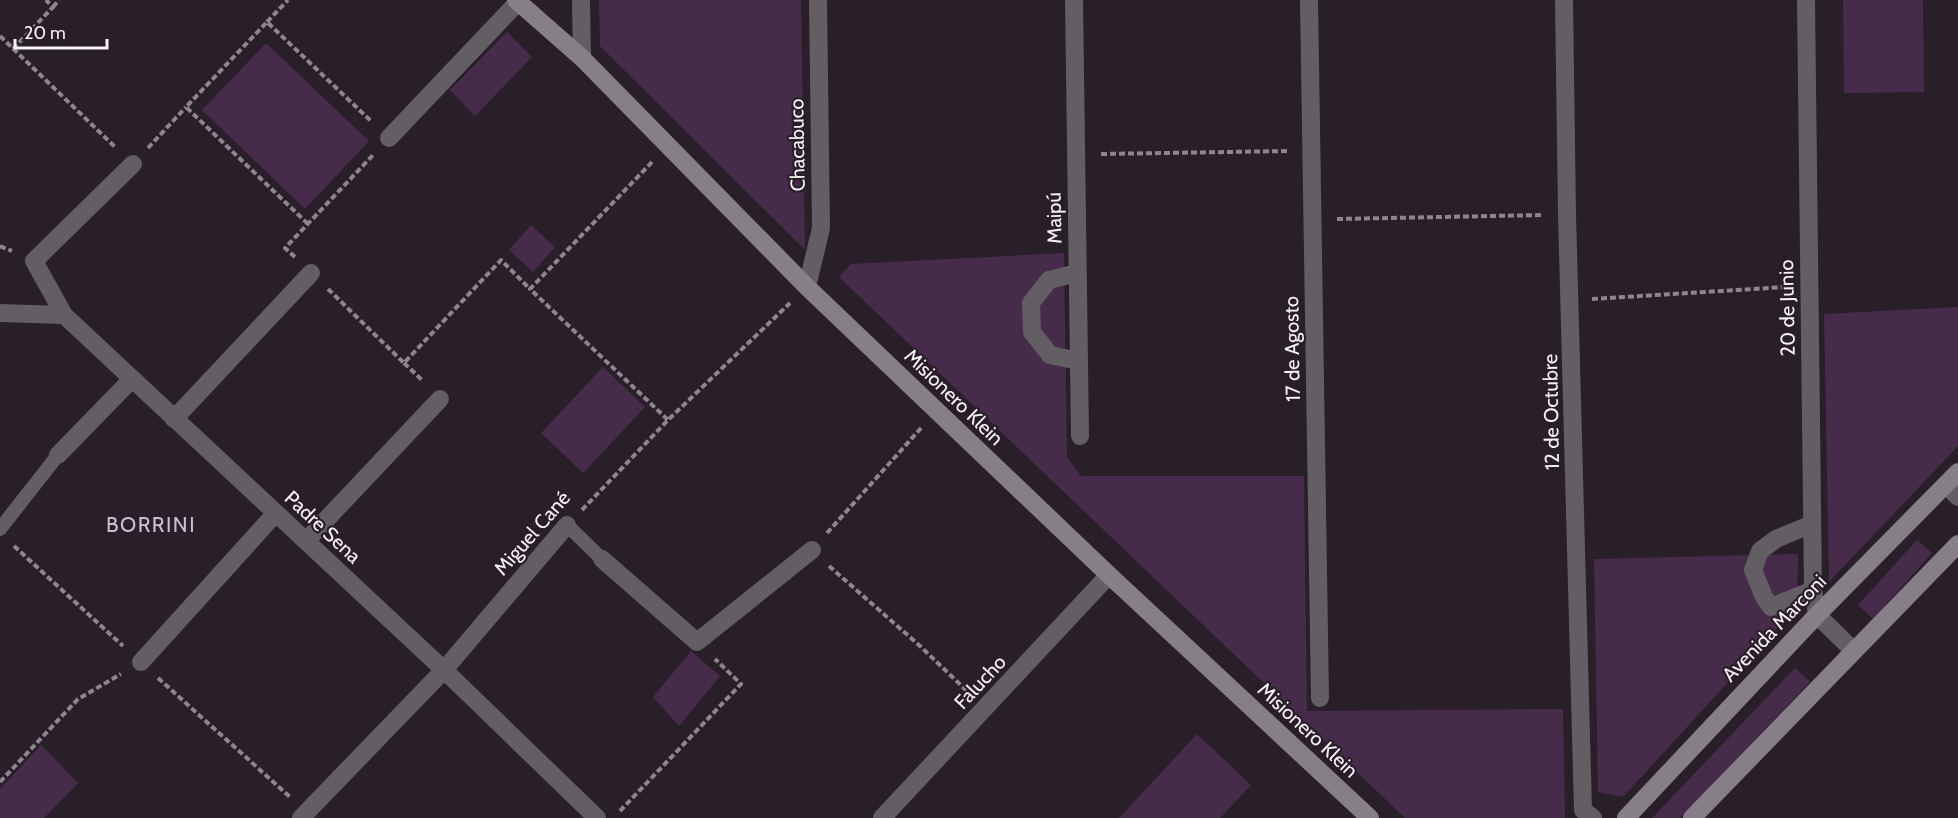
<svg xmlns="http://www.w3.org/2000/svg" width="1958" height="818" font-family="Cabin,sans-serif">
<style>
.green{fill:#472b4a}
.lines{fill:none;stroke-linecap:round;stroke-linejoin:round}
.path{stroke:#8e868f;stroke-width:4;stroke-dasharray:6 3;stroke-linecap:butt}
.lane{stroke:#625e63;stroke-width:14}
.street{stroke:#625e63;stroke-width:18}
.secondary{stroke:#867f87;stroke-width:18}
.labels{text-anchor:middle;stroke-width:4.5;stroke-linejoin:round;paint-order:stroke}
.street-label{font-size:20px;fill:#f7f1f8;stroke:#281f29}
.neighbourhood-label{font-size:21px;letter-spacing:1.5px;fill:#ccbfcd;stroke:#281f29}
</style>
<rect width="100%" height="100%" fill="#281f29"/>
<g class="green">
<path d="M 599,0 L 801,0 L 805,250 L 600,46 Z"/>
<path d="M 1843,0 L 1923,0 L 1924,92 L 1844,93 Z"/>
<path d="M 507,32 L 532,57 L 475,116 L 450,90 Z"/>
<path d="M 266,43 L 369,141 L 305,209 L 202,110 Z"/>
<path d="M 531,225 L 555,247 L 533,272 L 509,250 Z"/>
<path d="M 1064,253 L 1067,457 L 1081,476 L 1304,476 L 1307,711 L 1563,709 L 1565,818 L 1405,818 L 839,277 L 851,264 Z"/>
<path d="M 1958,307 L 1958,446 L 1829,582 L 1824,314 Z"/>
<path d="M 603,367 L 645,407 L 583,473 L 541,433 Z"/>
<path d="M 1917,540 L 1932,553 L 1873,619 L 1858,605 Z"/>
<path d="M 1798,554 L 1797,607 L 1623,797 L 1598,792 L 1594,559 Z"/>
<path d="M 691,651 L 720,676 L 679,726 L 653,697 Z"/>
<path d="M 1795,668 L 1810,682 L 1680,818 L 1652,818 Z"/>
<path d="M 1197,734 L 1251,785 L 1220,818 L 1119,818 Z"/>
<path d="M 41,745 L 78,783 L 44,818 L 0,818 L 0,789 Z"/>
</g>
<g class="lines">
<g class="path">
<path d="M 53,7 L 59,0"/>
<path d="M 267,22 L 288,0"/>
<path d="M 0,36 L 115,147"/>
<path d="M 13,49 L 53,7 L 46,0"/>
<path d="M 148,148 L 186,107"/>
<path d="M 1101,154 L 1289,151"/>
<path d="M 652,162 L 530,289 L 668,420"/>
<path d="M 1337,219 L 1543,215"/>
<path d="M 308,224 L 186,107 L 267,22 L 372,122"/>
<path d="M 0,246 L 12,251"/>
<path d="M 295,257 L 285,248 L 374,154"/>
<path d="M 328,289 L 404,363 L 501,260 L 530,289"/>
<path d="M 1592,299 L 1785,287"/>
<path d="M 404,363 L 423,381"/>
<path d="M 582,510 L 668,420 L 790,303"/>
<path d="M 827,533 L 922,427"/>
<path d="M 14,546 L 123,646"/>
<path d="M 829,566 L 920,646 L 968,692"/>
<path d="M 158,678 L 290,797"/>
<path d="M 0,782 L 78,699 L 121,674"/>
<path d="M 620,811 L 741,684 L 715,659"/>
</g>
<g class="lane">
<path d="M 567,525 L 602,559"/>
<path d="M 0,529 L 58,455"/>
</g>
<g class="street">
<path d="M 581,0 L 582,58"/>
<path d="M 1074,0 L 1080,436"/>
<path d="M 1309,0 L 1320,698"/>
<path d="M 1564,0 L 1567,214 L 1583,810 L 1593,818"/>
<path d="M 1806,0 L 1813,590 L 1817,615 L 1854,651"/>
<path d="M 389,138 L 518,2"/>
<path d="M 1077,273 L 1049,280 L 1031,303 L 1032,332 L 1050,355 L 1079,361"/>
<path d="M 807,287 L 821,228 L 818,0"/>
<path d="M 0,313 L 64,315 L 444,670 L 597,818"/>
<path d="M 64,315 L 34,261 L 133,164"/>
<path d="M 174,419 L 311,273"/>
<path d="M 58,455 L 132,379"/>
<path d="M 1946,485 L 1958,497"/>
<path d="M 1812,524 L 1776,539 L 1760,551 L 1753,570 L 1764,597 L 1771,607 L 1813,590"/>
<path d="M 306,541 L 440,399"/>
<path d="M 602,559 L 697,642 L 812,550"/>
<path d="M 141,662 L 275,514"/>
<path d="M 301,818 L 444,670 L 567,525"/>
<path d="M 882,818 L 1109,575"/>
</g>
<g class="secondary">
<path d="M 516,0 L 582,58 L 807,287 L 1109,575 L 1370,818"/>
<path d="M 1626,818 L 1817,615 L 1958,472"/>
<path d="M 1692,818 L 1958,544"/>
</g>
</g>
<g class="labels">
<g class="street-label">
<text transform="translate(797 145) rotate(-91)" y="7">Chacabuco</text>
<text transform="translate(1054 218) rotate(-91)" y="7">Maipú</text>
<text transform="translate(1787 308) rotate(-91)" y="7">20 de Junio</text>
<text transform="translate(1292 349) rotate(-91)" y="7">17 de Agosto</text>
<text transform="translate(954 397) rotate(44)" y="7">Misionero Klein</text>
<text transform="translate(1551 412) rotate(-91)" y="7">12 de Octubre</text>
<text transform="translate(323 527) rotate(43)" y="7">Padre Sena</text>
<text transform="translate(532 533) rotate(-49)" y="7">Miguel Cané</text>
<text transform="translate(1774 628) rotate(-46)" y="7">Avenida Marconi</text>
<text transform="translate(980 682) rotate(-47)" y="7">Falucho</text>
<text transform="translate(1308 730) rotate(43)" y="7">Misionero Klein</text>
</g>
<g class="neighbourhood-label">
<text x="151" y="532">BORRINI</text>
</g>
</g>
<path d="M15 39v9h92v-9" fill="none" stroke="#f7f1f8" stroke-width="3"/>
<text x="24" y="39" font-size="18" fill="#f7f1f8" stroke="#281f29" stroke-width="4.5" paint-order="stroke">20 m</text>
</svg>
